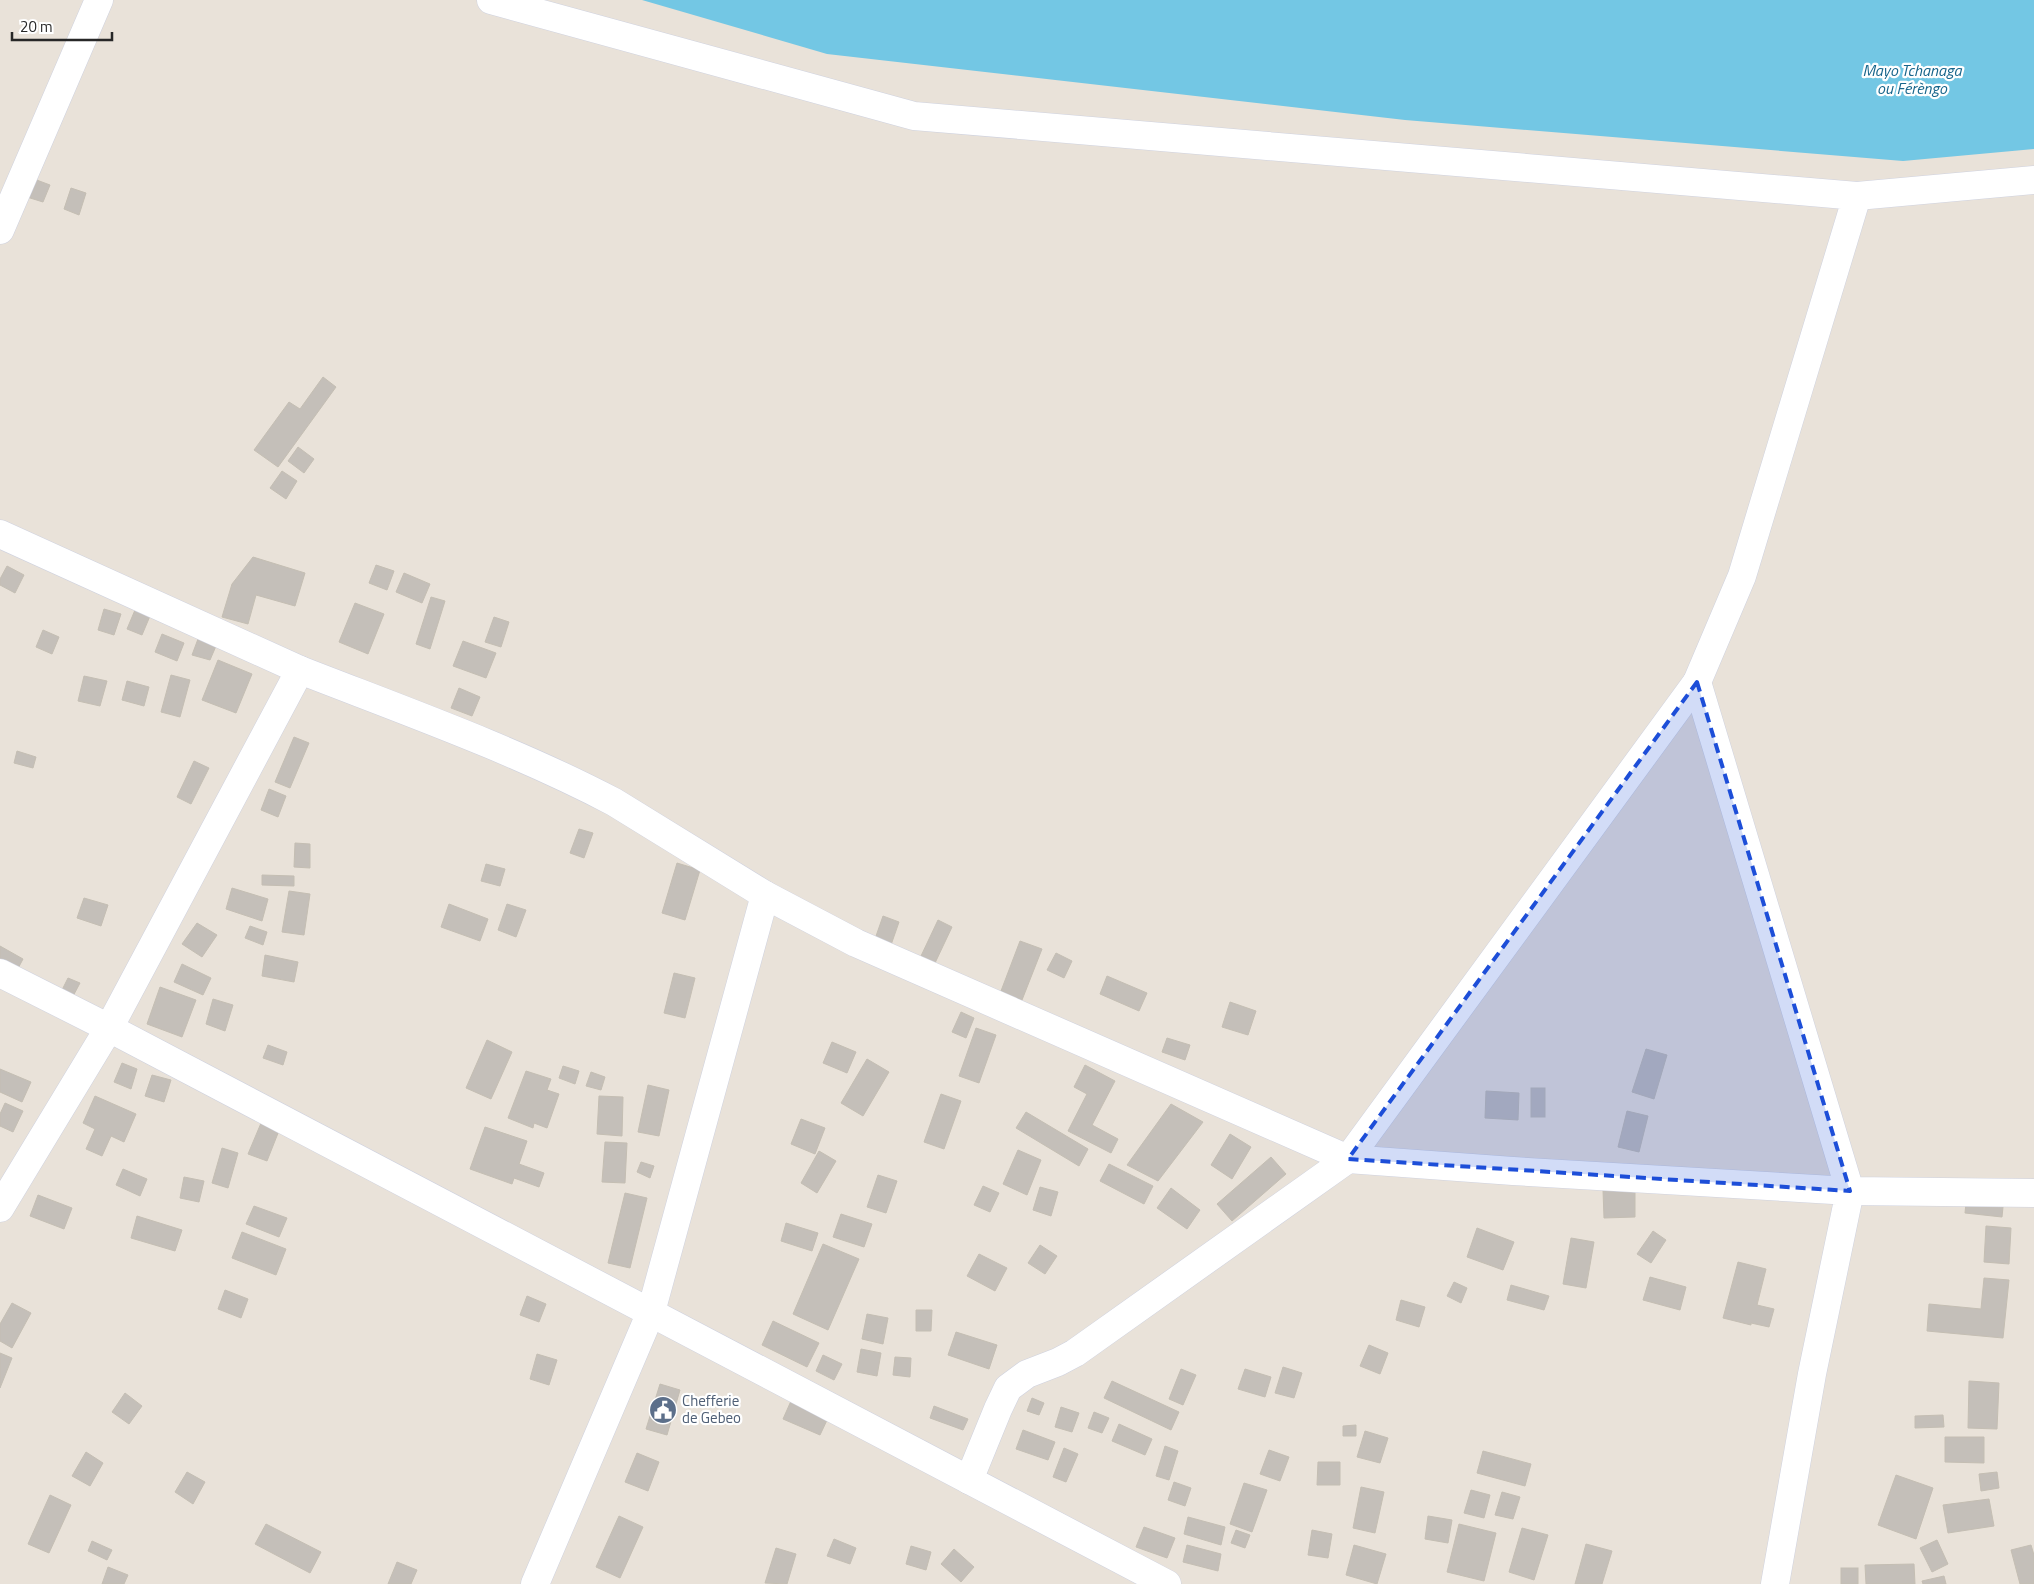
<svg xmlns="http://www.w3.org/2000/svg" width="2034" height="1584" font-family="'Titillium Web',sans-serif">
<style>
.water{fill:#73c7e4}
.building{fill:#c4bfb9;stroke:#c4beb3}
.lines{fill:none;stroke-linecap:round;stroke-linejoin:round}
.minor-casing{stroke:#cfd2df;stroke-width:29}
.tertiary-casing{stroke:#cfd2df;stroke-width:29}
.minor{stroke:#fff;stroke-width:28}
.tertiary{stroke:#fff;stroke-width:28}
.marked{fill:#1d4ed8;fill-opacity:0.2;stroke:#1d4ed8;stroke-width:4;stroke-dasharray:10 6;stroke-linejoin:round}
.labels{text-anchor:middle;stroke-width:4.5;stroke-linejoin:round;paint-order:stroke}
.service-label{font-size:15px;fill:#4e5e75;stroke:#fff;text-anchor:start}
.water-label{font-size:16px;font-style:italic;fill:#17658b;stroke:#fff}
</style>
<rect width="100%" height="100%" fill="#e9e2d9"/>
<path class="water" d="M 642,0 L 2034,0 L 2034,149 L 1903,161 L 1405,120 L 827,54 Z"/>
<g class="building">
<path d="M 34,179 L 50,185 L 43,202 L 27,197 Z"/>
<path d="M 71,188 L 86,193 L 79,215 L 64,209 Z"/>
<path d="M 323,377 L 336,387 L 278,467 L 254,450 L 289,402 L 300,409 Z"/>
<path d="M 298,447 L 314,459 L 304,473 L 288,461 Z"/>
<path d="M 282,471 L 297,481 L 286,499 L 270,488 Z"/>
<path d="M 253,557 L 305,573 L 295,606 L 256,595 L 248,624 L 222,617 L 232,584 Z"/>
<path d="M 376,565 L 394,571 L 387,590 L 369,583 Z"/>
<path d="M 7,566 L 24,575 L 15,593 L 0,585 L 0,579 Z"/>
<path d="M 404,573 L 430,584 L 422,603 L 396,592 Z"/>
<path d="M 431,597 L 445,601 L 430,649 L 416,644 Z"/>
<path d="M 355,603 L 384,614 L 368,654 L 339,642 Z"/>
<path d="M 104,609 L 121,614 L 114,635 L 98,630 Z"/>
<path d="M 135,610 L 150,616 L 142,635 L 127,629 Z"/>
<path d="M 494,617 L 509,622 L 501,647 L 485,642 Z"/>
<path d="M 43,630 L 59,637 L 52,654 L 36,647 Z"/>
<path d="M 162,634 L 184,643 L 177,661 L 155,652 Z"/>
<path d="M 198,639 L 216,646 L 210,660 L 192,655 Z"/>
<path d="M 463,641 L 496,653 L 486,678 L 453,666 Z"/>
<path d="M 218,660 L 252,674 L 236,713 L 202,700 Z"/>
<path d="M 171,675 L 190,680 L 180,717 L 161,712 Z"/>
<path d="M 84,676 L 107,681 L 100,706 L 78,701 Z"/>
<path d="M 127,681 L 149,687 L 144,706 L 122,700 Z"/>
<path d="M 459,688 L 480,697 L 472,716 L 451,708 Z"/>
<path d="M 294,737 L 309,743 L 290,788 L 275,782 Z"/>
<path d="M 17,751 L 36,757 L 33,768 L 14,763 Z"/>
<path d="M 194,761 L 209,768 L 191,804 L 177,797 Z"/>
<path d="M 269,789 L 286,796 L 278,817 L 261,810 Z"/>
<path d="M 579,829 L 593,833 L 584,858 L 570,853 Z"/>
<path d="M 295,843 L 310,844 L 310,868 L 294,867 Z"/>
<path d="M 677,863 L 700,870 L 685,920 L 662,913 Z"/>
<path d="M 486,864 L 505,869 L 500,886 L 481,881 Z"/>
<path d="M 262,875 L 294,876 L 294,886 L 262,885 Z"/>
<path d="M 232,888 L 268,899 L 262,921 L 226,909 Z"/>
<path d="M 289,891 L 310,894 L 304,935 L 282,932 Z"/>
<path d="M 84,898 L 108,905 L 101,926 L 77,918 Z"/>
<path d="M 449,904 L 488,919 L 480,941 L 441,927 Z"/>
<path d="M 507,904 L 526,910 L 516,937 L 498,930 Z"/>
<path d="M 883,916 L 899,922 L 891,945 L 875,939 Z"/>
<path d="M 938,920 L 952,927 L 935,963 L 921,956 Z"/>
<path d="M 197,923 L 217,935 L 202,957 L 182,944 Z"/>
<path d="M 250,926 L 267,932 L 263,945 L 245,938 Z"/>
<path d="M 1020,941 L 1042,949 L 1022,1000 L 1001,991 Z"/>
<path d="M 0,946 L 23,959 L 15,974 L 0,966 Z"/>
<path d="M 1056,953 L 1072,961 L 1064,978 L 1047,970 Z"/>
<path d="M 265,955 L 298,962 L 294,982 L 262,976 Z"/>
<path d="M 182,964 L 211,978 L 203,995 L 174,982 Z"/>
<path d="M 674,973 L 695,978 L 685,1018 L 664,1013 Z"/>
<path d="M 1107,976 L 1147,993 L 1139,1011 L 1100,994 Z"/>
<path d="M 68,978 L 80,983 L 72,998 L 61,992 Z"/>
<path d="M 160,987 L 196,1000 L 182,1037 L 147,1024 Z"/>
<path d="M 213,999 L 233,1005 L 225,1031 L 206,1024 Z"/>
<path d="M 1230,1002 L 1256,1011 L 1248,1035 L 1222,1027 Z"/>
<path d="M 961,1012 L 974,1018 L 966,1038 L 952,1032 Z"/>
<path d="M 976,1028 L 996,1035 L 979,1083 L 959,1076 Z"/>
<path d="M 1167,1038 L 1190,1045 L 1185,1060 L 1162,1052 Z"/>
<path d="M 487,1040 L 512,1052 L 491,1099 L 466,1088 Z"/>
<path d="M 832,1042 L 856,1052 L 847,1073 L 823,1063 Z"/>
<path d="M 268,1045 L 287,1052 L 283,1065 L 263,1058 Z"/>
<path d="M 1646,1049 L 1667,1055 L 1654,1099 L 1632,1092 Z"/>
<path d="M 867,1059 L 889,1072 L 863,1116 L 841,1103 Z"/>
<path d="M 122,1063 L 137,1069 L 131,1089 L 114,1082 Z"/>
<path d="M 1085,1065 L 1115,1081 L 1092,1125 L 1118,1139 L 1111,1153 L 1068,1131 L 1087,1094 L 1074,1087 Z"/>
<path d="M 563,1066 L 579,1071 L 575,1084 L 559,1078 Z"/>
<path d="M 0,1069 L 31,1082 L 22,1102 L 0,1092 Z"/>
<path d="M 526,1071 L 551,1079 L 547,1090 L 559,1094 L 547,1128 L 534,1123 L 533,1128 L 508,1118 Z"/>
<path d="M 591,1072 L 605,1077 L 601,1090 L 586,1086 Z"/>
<path d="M 152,1075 L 171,1080 L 164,1102 L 145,1096 Z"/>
<path d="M 648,1085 L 669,1090 L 659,1136 L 638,1132 Z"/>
<rect x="1531" y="1088" width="14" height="29"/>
<path d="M 1486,1091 L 1519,1093 L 1518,1120 L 1485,1118 Z"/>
<path d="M 941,1094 L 961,1101 L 944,1149 L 924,1142 Z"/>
<path d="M 95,1096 L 136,1114 L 124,1142 L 111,1136 L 102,1156 L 86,1149 L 95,1129 L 83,1123 Z"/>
<path d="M 599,1096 L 623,1097 L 622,1136 L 597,1134 Z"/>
<path d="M 5,1103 L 23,1111 L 13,1132 L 0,1126 L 0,1114 Z"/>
<path d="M 1171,1104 L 1203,1122 L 1158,1181 L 1127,1165 Z"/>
<path d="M 1627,1111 L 1648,1116 L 1639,1152 L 1618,1147 Z"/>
<path d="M 1026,1112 L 1088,1149 L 1079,1166 L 1016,1128 Z"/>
<path d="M 264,1116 L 282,1123 L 267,1161 L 248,1154 Z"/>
<path d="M 801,1119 L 825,1128 L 815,1154 L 791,1144 Z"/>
<path d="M 485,1127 L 527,1141 L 519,1164 L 544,1173 L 539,1187 L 514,1178 L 512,1184 L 470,1169 Z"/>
<path d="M 1230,1134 L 1251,1147 L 1232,1179 L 1211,1165 Z"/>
<path d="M 605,1142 L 627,1143 L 625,1183 L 602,1182 Z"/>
<path d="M 222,1148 L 238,1153 L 228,1188 L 212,1183 Z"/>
<path d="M 1018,1150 L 1041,1160 L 1027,1195 L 1003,1184 Z"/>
<path d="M 819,1151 L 836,1161 L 817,1193 L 801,1183 Z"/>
<path d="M 1271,1157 L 1286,1174 L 1232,1221 L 1217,1204 Z"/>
<path d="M 641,1162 L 654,1166 L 650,1178 L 637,1172 Z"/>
<path d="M 1109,1164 L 1153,1186 L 1144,1204 L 1100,1181 Z"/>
<path d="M 123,1169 L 147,1179 L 140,1196 L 116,1185 Z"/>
<path d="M 878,1175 L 897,1181 L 886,1213 L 867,1207 Z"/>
<path d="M 184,1177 L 204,1181 L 199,1202 L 180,1198 Z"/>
<path d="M 983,1186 L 999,1193 L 990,1212 L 974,1205 Z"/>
<path d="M 1040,1187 L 1058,1192 L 1051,1216 L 1033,1210 Z"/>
<path d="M 1171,1188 L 1200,1210 L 1187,1229 L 1157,1208 Z"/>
<path d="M 1603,1190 L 1635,1190 L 1635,1217 L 1604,1218 Z"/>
<path d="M 625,1193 L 647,1198 L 630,1268 L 608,1263 Z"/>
<path d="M 1967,1193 L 2004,1197 L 2002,1217 L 1965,1213 Z"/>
<path d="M 38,1195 L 72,1208 L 64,1229 L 30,1216 Z"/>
<path d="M 254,1206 L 287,1218 L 279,1237 L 246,1224 Z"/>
<path d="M 841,1214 L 872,1224 L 864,1247 L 833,1237 Z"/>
<path d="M 137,1216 L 182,1230 L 175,1251 L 131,1238 Z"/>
<path d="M 786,1223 L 818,1233 L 812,1251 L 781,1241 Z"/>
<path d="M 1986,1226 L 2011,1228 L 2009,1264 L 1984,1262 Z"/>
<path d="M 1477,1228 L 1514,1242 L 1503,1270 L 1467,1257 Z"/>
<path d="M 1653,1231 L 1666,1240 L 1651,1263 L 1637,1254 Z"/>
<path d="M 242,1232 L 286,1249 L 276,1275 L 232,1258 Z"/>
<path d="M 1571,1238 L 1594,1242 L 1586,1288 L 1563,1284 Z"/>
<path d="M 823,1244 L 859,1259 L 828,1330 L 793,1314 Z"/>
<path d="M 1040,1245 L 1057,1256 L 1045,1274 L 1028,1263 Z"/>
<path d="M 979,1254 L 1007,1268 L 995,1291 L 967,1276 Z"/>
<path d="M 1738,1262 L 1766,1269 L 1757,1305 L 1774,1309 L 1769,1327 L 1751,1323 L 1751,1325 L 1723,1318 Z"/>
<path d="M 1650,1277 L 1686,1287 L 1680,1310 L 1643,1300 Z"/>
<path d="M 1984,1278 L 2009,1280 L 2003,1338 L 1927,1331 L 1929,1304 L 1981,1309 Z"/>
<path d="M 1454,1282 L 1467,1288 L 1461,1303 L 1447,1296 Z"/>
<path d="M 1511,1285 L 1549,1296 L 1544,1310 L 1507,1300 Z"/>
<path d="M 225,1290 L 248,1299 L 241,1318 L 218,1309 Z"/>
<path d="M 527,1296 L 546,1304 L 539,1322 L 520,1315 Z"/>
<path d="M 1401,1300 L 1425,1307 L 1419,1327 L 1396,1320 Z"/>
<path d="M 12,1303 L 31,1313 L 12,1348 L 0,1341 L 0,1324 Z"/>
<path d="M 916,1310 L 932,1310 L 931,1331 L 916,1331 Z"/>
<path d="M 867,1314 L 888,1318 L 883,1344 L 862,1339 Z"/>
<path d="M 773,1321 L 819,1343 L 807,1367 L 762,1345 Z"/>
<path d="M 956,1332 L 997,1345 L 989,1369 L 948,1355 Z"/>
<path d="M 1369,1345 L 1388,1353 L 1380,1374 L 1360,1366 Z"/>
<path d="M 861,1349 L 881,1353 L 877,1376 L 857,1372 Z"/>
<path d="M 0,1353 L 12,1358 L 0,1388 Z"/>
<path d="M 537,1354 L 557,1360 L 549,1385 L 530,1379 Z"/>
<path d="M 823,1355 L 842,1364 L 834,1380 L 816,1371 Z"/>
<path d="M 895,1357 L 911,1358 L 910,1377 L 893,1375 Z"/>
<path d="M 1283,1367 L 1302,1373 L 1294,1398 L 1275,1393 Z"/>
<path d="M 1181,1369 L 1196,1375 L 1183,1405 L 1169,1399 Z"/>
<path d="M 1245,1369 L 1271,1377 L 1265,1397 L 1238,1389 Z"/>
<path d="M 1112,1381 L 1179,1412 L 1171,1430 L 1104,1398 Z"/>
<path d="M 1969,1381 L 1999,1383 L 1997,1429 L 1968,1428 Z"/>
<path d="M 660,1384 L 680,1390 L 667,1435 L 646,1429 Z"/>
<path d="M 125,1393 L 142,1406 L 129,1424 L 112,1412 Z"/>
<path d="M 1032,1398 L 1044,1403 L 1039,1415 L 1027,1411 Z"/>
<path d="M 791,1401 L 828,1418 L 820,1435 L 783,1419 Z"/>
<path d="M 934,1406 L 968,1419 L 963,1430 L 930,1418 Z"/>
<path d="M 1061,1407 L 1079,1413 L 1072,1432 L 1055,1427 Z"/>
<path d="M 1094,1412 L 1109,1418 L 1102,1433 L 1088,1428 Z"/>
<path d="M 1943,1415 L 1944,1427 L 1915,1428 L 1915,1416 Z"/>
<path d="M 1119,1424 L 1152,1439 L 1145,1455 L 1112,1441 Z"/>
<path d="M 1356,1425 L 1356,1436 L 1343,1436 L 1343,1426 Z"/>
<path d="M 1023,1430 L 1055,1442 L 1048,1460 L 1016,1449 Z"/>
<path d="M 1365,1431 L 1388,1438 L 1380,1463 L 1357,1457 Z"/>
<path d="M 1945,1437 L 1984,1437 L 1984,1463 L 1945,1462 Z"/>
<path d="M 1165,1446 L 1178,1451 L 1169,1480 L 1156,1476 Z"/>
<path d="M 1064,1448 L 1078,1454 L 1066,1482 L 1053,1477 Z"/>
<path d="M 1269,1450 L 1289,1457 L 1280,1481 L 1260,1474 Z"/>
<path d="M 1483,1451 L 1531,1464 L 1525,1486 L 1477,1473 Z"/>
<path d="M 86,1452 L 103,1463 L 90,1486 L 72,1476 Z"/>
<path d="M 637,1453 L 659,1462 L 648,1491 L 625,1482 Z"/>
<path d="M 1318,1462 L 1340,1462 L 1340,1485 L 1317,1485 Z"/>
<path d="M 187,1472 L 205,1482 L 193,1504 L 175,1492 Z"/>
<path d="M 1997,1472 L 1999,1488 L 1981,1491 L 1979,1474 Z"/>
<path d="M 1896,1475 L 1933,1488 L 1916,1539 L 1878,1525 Z"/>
<path d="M 1174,1482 L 1191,1488 L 1185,1506 L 1168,1500 Z"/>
<path d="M 1244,1483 L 1267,1490 L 1252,1532 L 1230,1524 Z"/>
<path d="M 1361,1487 L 1384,1492 L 1375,1533 L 1353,1528 Z"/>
<path d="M 1471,1490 L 1490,1495 L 1484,1518 L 1464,1513 Z"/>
<path d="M 1502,1492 L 1520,1497 L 1513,1519 L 1495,1515 Z"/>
<path d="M 50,1495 L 71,1505 L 49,1553 L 28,1544 Z"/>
<path d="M 1989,1499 L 1994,1526 L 1948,1533 L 1943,1505 Z"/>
<path d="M 619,1516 L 643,1527 L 620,1578 L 596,1567 Z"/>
<path d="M 1428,1516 L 1452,1520 L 1448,1543 L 1425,1539 Z"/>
<path d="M 1188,1517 L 1225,1527 L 1221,1545 L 1184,1534 Z"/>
<path d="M 266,1524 L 321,1552 L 310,1573 L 255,1544 Z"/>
<path d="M 1459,1524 L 1496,1533 L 1484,1581 L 1447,1572 Z"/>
<path d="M 1144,1527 L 1175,1538 L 1167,1558 L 1136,1547 Z"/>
<path d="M 1522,1528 L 1548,1535 L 1534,1580 L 1509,1572 Z"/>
<path d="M 1236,1530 L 1250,1535 L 1245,1548 L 1231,1543 Z"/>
<path d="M 1312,1530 L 1332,1534 L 1328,1558 L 1308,1555 Z"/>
<path d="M 834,1539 L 856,1548 L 850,1564 L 827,1556 Z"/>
<path d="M 1937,1540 L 1948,1564 L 1932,1572 L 1920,1548 Z"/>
<path d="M 92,1541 L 112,1550 L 107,1560 L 88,1551 Z"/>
<path d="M 1586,1544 L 1612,1551 L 1602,1584 L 1575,1584 Z"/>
<path d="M 1187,1545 L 1221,1554 L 1218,1571 L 1183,1562 Z"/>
<path d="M 1354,1545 L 1386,1554 L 1377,1584 L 1346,1575 Z"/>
<path d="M 2031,1545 L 2034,1555 L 2034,1584 L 2020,1584 L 2011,1550 Z"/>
<path d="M 911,1546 L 931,1552 L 926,1570 L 906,1564 Z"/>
<path d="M 776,1548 L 796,1554 L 787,1584 L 765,1583 Z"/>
<path d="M 954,1549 L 974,1567 L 961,1582 L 941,1564 Z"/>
<path d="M 397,1562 L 417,1570 L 411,1584 L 388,1584 Z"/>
<path d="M 1914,1564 L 1915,1584 L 1866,1584 L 1865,1565 Z"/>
<path d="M 108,1567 L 128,1575 L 124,1584 L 102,1584 Z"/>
<rect x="1841" y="1568" width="17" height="16"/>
<path d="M 1944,1576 L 1946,1584 L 1923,1584 L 1922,1581 Z"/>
</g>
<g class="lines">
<g class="minor-casing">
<g id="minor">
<path d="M 491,0 L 914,116 L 1857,196 L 1742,576 L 1697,682 L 1850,1191 L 2034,1193"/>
<path d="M 1857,196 L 2034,180"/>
<path d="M 0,230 L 99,0"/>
<path d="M 0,534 L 300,670"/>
<path d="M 0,1208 L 109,1028 L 300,670 C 405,711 515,750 614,802 L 765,895 L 856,943 L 1348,1159 L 1513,1171 L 1850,1191 L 1812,1374 L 1775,1584"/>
<path d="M 969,1480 L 998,1409 L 1008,1388 L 1027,1374 L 1058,1362 L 1075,1353 L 1348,1159 L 1697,682"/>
<path d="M 535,1584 L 651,1312 L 765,895"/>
</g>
</g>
<g class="tertiary-casing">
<path id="tertiary" d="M 0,973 L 109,1028 L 1167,1584"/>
</g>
<use href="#minor" class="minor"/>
<use href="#tertiary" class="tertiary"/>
</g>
<path class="marked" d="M 1697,682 L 1850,1191 L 1348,1159 Z"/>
<defs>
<g id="civic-disc" transform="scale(1.4375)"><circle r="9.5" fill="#5c6f8a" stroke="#fff"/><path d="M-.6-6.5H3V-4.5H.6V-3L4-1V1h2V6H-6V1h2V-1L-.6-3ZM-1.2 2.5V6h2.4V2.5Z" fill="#fff"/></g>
</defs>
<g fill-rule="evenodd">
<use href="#civic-disc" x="663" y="1410"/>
</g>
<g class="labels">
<g class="service-label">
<text x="682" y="1406">Chefferie<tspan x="682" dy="17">de Gebeo</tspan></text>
</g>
<g class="water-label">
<text x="1912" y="76">Mayo Tchanaga<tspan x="1912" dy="18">ou Férèngo</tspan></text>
</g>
</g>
<path d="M12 32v8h100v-8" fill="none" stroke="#272727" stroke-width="2.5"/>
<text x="20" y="32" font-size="15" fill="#272727" stroke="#ffffff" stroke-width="4" paint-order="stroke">20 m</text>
</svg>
